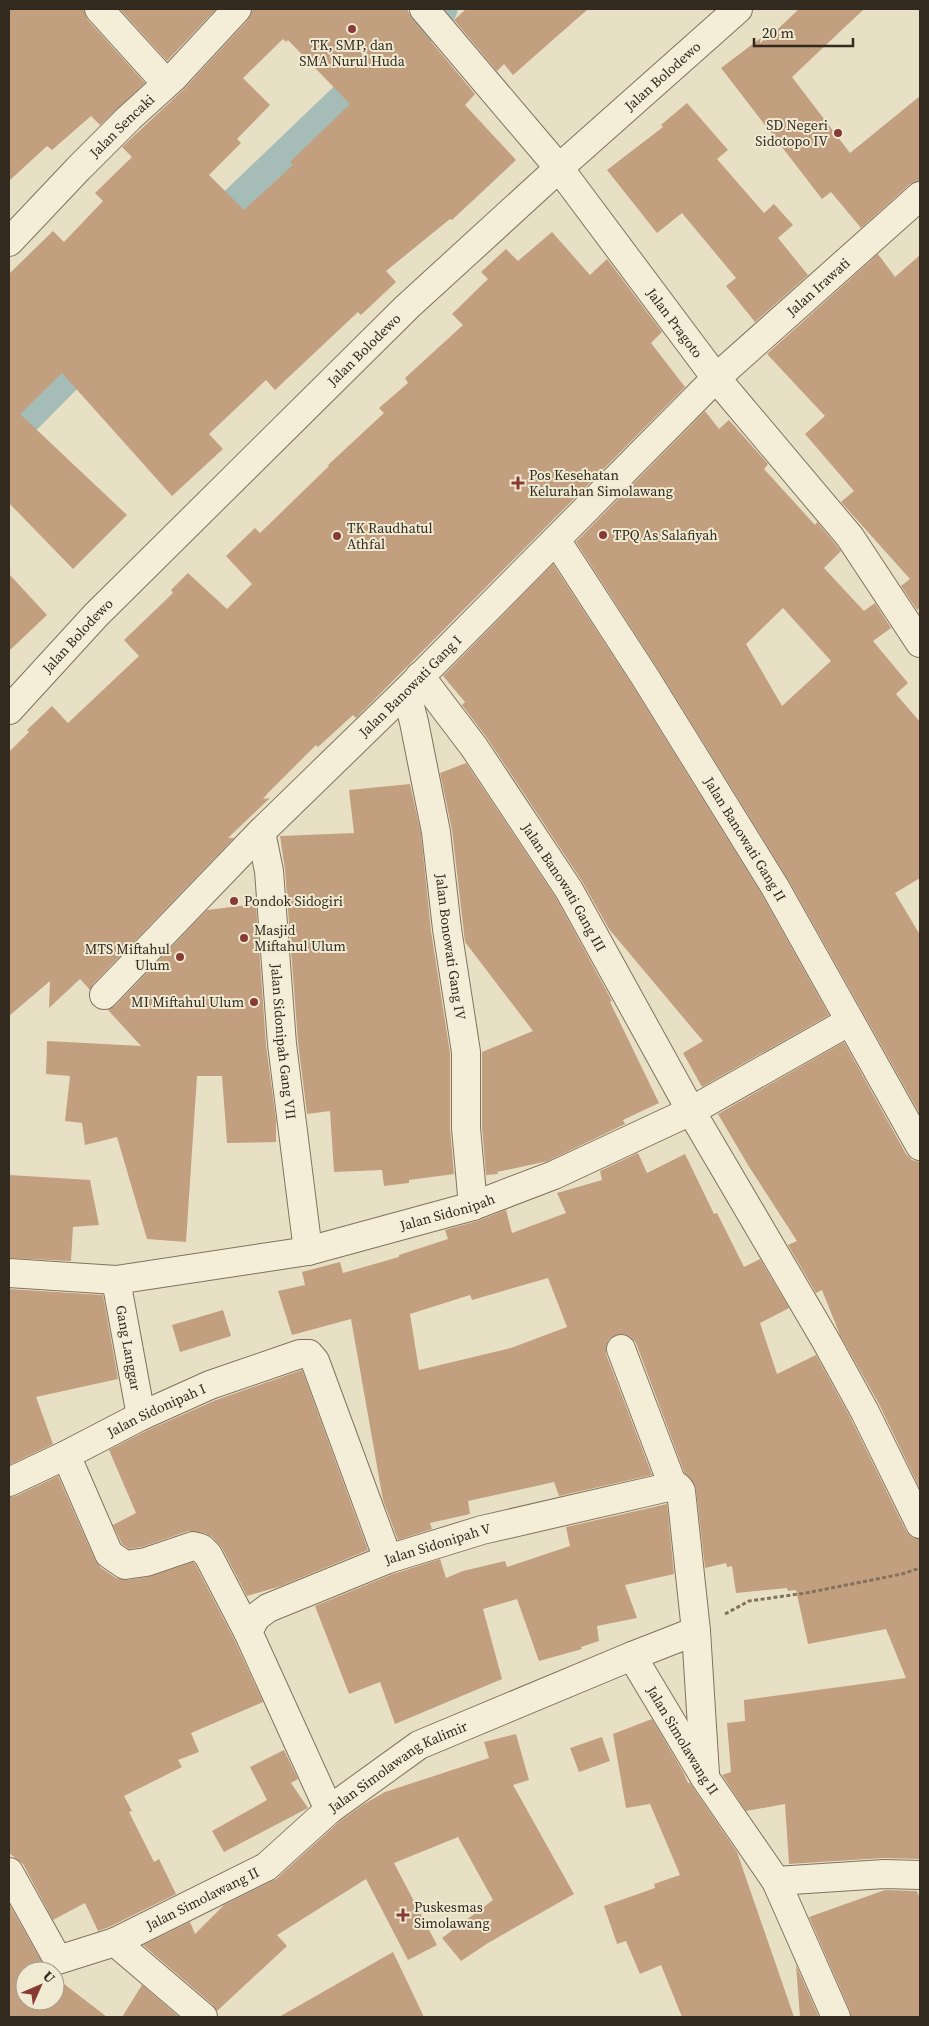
<svg xmlns="http://www.w3.org/2000/svg" width="929" height="2026" font-family="'Source Serif 4',serif">
<style>
.lines{fill:none;stroke-linecap:round;stroke-linejoin:round}
.canal{stroke:#a6bcb7;stroke-width:35}
.building{fill:#c29f7f;fill-rule:evenodd}
.minor-casing{stroke:#81725d;stroke-width:30}
.path{stroke:#81725d;stroke-width:3;stroke-dasharray:4 2.5;stroke-linecap:butt}
.minor{stroke:#f4edd7;stroke-width:28}
.poi-dot{fill:#883a35;stroke:#f1ead3;stroke-width:2}
.labels{text-anchor:middle;stroke-width:4;stroke-linejoin:round;paint-order:stroke}
.poi-label{font-size:14px;fill:#332a1f;stroke:#f1ead3;text-anchor:start}
.street-label{font-size:14px;fill:#332a1f;stroke:#f1ead3}
</style>
<rect width="100%" height="100%" fill="#e8e0c5"/>
<g class="lines">
<g class="canal">
<path d="M 202,237 L 440,9"/>
<path d="M 9,433 L 98,343"/>
</g>
</g>
<g class="building">
<path d="M 9,9 L 84,9 L 87,19 L 145,83 L 100,125 L 91,116 L 52,150 L 47,146 L 9,181 Z"/>
<path d="M 120,9 L 216,9 L 167,61 Z"/>
<path d="M 252,9 L 407,9 L 412,19 L 475,94 L 465,105 L 516,160 L 452,220 L 450,219 L 386,271 L 396,282 L 361,315 L 358,312 L 275,390 L 266,380 L 209,434 L 223,449 L 172,496 L 62,373 L 20,414 L 127,515 L 73,569 L 9,503 L 9,274 L 53,231 L 64,242 L 103,201 L 95,193 L 132,157 L 122,147 L 184,89 L 248,20 ZM 283,39 L 286,42 L 288,40 L 350,104 L 290,162 L 293,165 L 244,210 L 209,175 L 241,143 L 237,139 L 270,105 L 243,78 Z"/>
<path d="M 466,9 L 588,9 L 513,75 L 504,64 L 497,71 L 454,20 Z"/>
<path d="M 799,9 L 864,9 L 792,77 L 850,153 L 920,96 L 920,181 L 910,184 L 861,228 L 831,192 L 822,199 L 721,68 L 762,37 L 765,41 Z"/>
<path d="M 687,103 L 728,150 L 717,159 L 764,213 L 774,204 L 793,225 L 778,238 L 808,275 L 755,322 L 726,286 L 736,278 L 682,213 L 657,233 L 607,170 L 663,127 L 661,125 Z"/>
<path d="M 552,232 L 590,275 L 607,259 L 662,332 L 651,343 L 685,387 L 356,718 L 353,715 L 318,747 L 316,745 L 268,793 L 263,799 L 270,798 L 228,838 L 234,838 L 93,984 L 90,990 L 80,979 L 49,1008 L 50,981 L 9,1016 L 9,752 L 29,732 L 27,730 L 52,706 L 68,723 L 139,656 L 124,640 L 173,593 L 171,590 L 188,573 L 227,609 L 252,584 L 226,556 L 255,528 L 260,533 L 329,466 L 328,465 L 384,413 L 379,408 L 408,383 L 405,378 L 463,325 L 452,314 L 488,279 L 481,272 L 506,249 L 518,261 Z"/>
<path d="M 878,254 L 895,277 L 920,255 L 920,607 L 917,610 L 901,586 L 910,579 L 841,502 L 854,491 L 805,434 L 825,416 L 767,354 Z"/>
<path d="M 705,411 L 719,429 L 729,420 L 768,464 L 764,469 L 815,525 L 817,522 L 837,546 L 841,551 L 824,568 L 864,611 L 875,603 L 891,628 L 873,641 L 908,683 L 896,694 L 920,722 L 920,878 L 895,893 L 920,935 L 920,1114 L 788,879 L 658,669 L 576,542 ZM 783,608 L 831,661 L 782,706 L 746,644 Z"/>
<path d="M 553,564 L 632,685 L 762,895 L 829,1015 L 702,1087 L 683,1053 L 703,1041 L 609,929 L 582,881 L 487,738 L 462,705 L 465,702 L 443,676 Z"/>
<path d="M 9,574 L 47,615 L 9,651 Z"/>
<path d="M 466,763 L 556,898 L 612,1001 L 610,1002 L 659,1103 L 623,1120 L 625,1124 L 548,1161 L 497,1172 L 498,1174 L 486,1175 L 482,1127 L 482,1052 L 533,1031 L 465,942 L 452,830 L 440,773 Z"/>
<path d="M 410,784 L 421,834 L 431,931 L 450,1053 L 450,1128 L 454,1174 L 409,1180 L 409,1183 L 384,1186 L 382,1170 L 334,1172 L 330,1111 L 307,1114 L 298,1042 L 285,870 L 280,836 L 354,833 L 349,790 Z"/>
<path d="M 256,904 L 266,1045 L 276,1120 L 276,1142 L 227,1143 L 222,1076 L 197,1076 L 186,1242 L 147,1239 L 117,1137 L 85,1145 L 82,1123 L 65,1121 L 70,1076 L 46,1074 L 47,1041 L 141,1046 L 108,1010 L 115,1006 L 207,910 Z"/>
<path d="M 844,1042 L 906,1154 L 912,1160 L 920,1162 L 920,1489 L 879,1404 L 840,1335 L 822,1290 L 816,1293 L 788,1245 L 797,1241 L 748,1165 L 718,1114 Z"/>
<path d="M 638,1153 L 647,1173 L 685,1154 L 714,1214 L 717,1213 L 744,1267 L 760,1259 L 789,1308 L 760,1323 L 777,1374 L 816,1355 L 851,1419 L 906,1531 L 912,1537 L 920,1539 L 920,1859 L 883,1858 L 789,1864 L 785,1804 L 746,1811 L 722,1775 L 731,1772 L 727,1723 L 745,1721 L 744,1700 L 906,1678 L 886,1629 L 808,1644 L 796,1590 L 788,1591 L 787,1588 L 736,1593 L 732,1566 L 727,1567 L 726,1563 L 705,1568 L 696,1489 L 690,1478 L 685,1474 L 636,1343 L 631,1337 L 624,1334 L 615,1335 L 609,1339 L 606,1346 L 606,1354 L 652,1475 L 559,1496 L 554,1482 L 468,1501 L 470,1514 L 430,1523 L 432,1529 L 398,1540 L 383,1500 L 351,1319 L 292,1335 L 278,1291 L 305,1285 L 302,1272 L 340,1262 L 343,1273 L 399,1257 L 399,1255 L 448,1239 L 445,1230 L 477,1221 L 506,1210 L 512,1233 L 566,1213 L 557,1193 L 602,1180 L 600,1171 ZM 548,1278 L 567,1327 L 511,1348 L 419,1370 L 410,1314 L 470,1295 L 472,1300 Z"/>
<path d="M 9,1175 L 90,1180 L 99,1225 L 73,1227 L 71,1261 L 9,1258 Z"/>
<path d="M 9,1289 L 103,1295 L 118,1379 L 36,1397 L 53,1444 L 9,1465 Z"/>
<path d="M 223,1310 L 231,1336 L 180,1352 L 172,1325 Z"/>
<path d="M 302,1370 L 368,1550 L 281,1586 L 247,1596 L 222,1548 L 212,1537 L 205,1533 L 188,1531 L 142,1547 L 129,1549 L 122,1544 L 113,1525 L 136,1513 L 109,1450 L 148,1430 L 216,1400 Z"/>
<path d="M 58,1476 L 95,1560 L 100,1567 L 116,1578 L 127,1580 L 148,1577 L 193,1562 L 195,1564 L 234,1639 L 263,1702 L 191,1733 L 199,1752 L 178,1760 L 182,1767 L 124,1796 L 132,1811 L 129,1812 L 154,1862 L 159,1859 L 176,1894 L 109,1927 L 98,1931 L 85,1903 L 53,1920 L 23,1864 L 9,1853 L 9,1497 L 16,1496 Z"/>
<path d="M 667,1504 L 674,1574 L 625,1585 L 637,1618 L 597,1626 L 599,1641 L 581,1647 L 582,1649 L 539,1661 L 517,1599 L 483,1609 L 502,1679 L 395,1724 L 380,1682 L 349,1694 L 315,1606 L 393,1574 L 440,1559 L 446,1578 L 463,1571 L 505,1561 L 507,1567 L 570,1546 L 566,1527 Z"/>
<path d="M 652,1719 L 683,1772 L 688,1783 L 690,1783 L 737,1852 L 794,2017 L 682,2017 L 661,1965 L 640,1974 L 626,1941 L 617,1944 L 604,1906 L 655,1888 L 654,1884 L 680,1875 L 650,1804 L 626,1808 L 613,1734 Z"/>
<path d="M 516,1734 L 529,1780 L 513,1785 L 574,1894 L 488,1943 L 461,1961 L 442,1938 L 493,1900 L 458,1837 L 394,1863 L 437,1945 L 408,1960 L 366,1879 L 277,1935 L 287,1946 L 217,2011 L 213,2005 L 143,1945 L 190,1922 L 195,1934 L 224,1905 L 276,1879 L 339,1822 L 364,1804 L 385,1792 L 489,1758 L 484,1742 Z"/>
<path d="M 602,1737 L 610,1761 L 579,1772 L 570,1748 Z"/>
<path d="M 284,1750 L 298,1779 L 291,1783 L 308,1808 L 224,1852 L 212,1831 L 267,1800 L 250,1767 Z"/>
<path d="M 885,1890 L 917,1891 L 920,1899 L 920,2017 L 851,2017 L 850,2011 L 809,1917 Z"/>
<path d="M 9,1904 L 47,1971 L 25,1971 L 25,2001 L 55,2001 L 55,1977 L 107,2017 L 9,2017 Z"/>
<path d="M 393,1952 L 424,2017 L 279,2017 Z"/>
<path d="M 796,1965 L 819,2017 L 800,2017 Z"/>
<path d="M 142,1985 L 179,2017 L 122,2017 Z"/>
</g>
<g class="lines">
<g class="minor-casing">
<g id="minor">
<path d="M 99,9 L 166,83"/>
<path id="s1" d="M 424,9 L 559,168 L 716,378 L 850,537 L 920,643"/>
<path id="s2" d="M 9,242 L 78,169 L 129,118 L 173,78 L 237,9"/>
<path id="s3" d="M 556,540 L 645,677 L 775,887 L 920,1146"/>
<path id="s4" d="M 420,676 L 474,747 L 569,890 L 691,1111 L 826,1341 L 865,1412 L 920,1524"/>
<path id="s5" d="M 406,691 L 414,722 L 436,832 L 447,929 L 466,1052 L 466,1128 L 473,1206"/>
<path id="s6" d="M 9,710 L 96,615 L 407,307 L 559,168 L 738,9"/>
<path id="s7" d="M 261,832 L 269,871 L 282,1044 L 308,1251"/>
<path id="s8" d="M 104,995 L 261,832 L 406,691 L 716,378 L 920,196"/>
<path id="s9" d="M 9,1273 L 116,1280 L 308,1251 L 473,1206 L 554,1175 L 691,1111 L 850,1021"/>
<path id="s10" d="M 116,1280 L 141,1416"/>
<path d="M 621,1349 L 673,1486"/>
<path d="M 66,1455 L 109,1554 L 125,1565 L 146,1562 L 193,1546 L 201,1548 L 208,1555 L 248,1632"/>
<path id="s11" d="M 9,1482 L 66,1455 L 141,1416 L 210,1385 L 300,1354 L 309,1354 L 315,1361 L 388,1559"/>
<path id="s12" d="M 673,1486 L 678,1487 L 681,1491 L 696,1631 L 632,1656 L 705,1778 L 776,1881 L 836,2017"/>
<path d="M 696,1631 L 705,1774"/>
<path id="s13" d="M 329,1810 L 248,1632 L 256,1617 L 268,1608 L 388,1559 L 482,1530 L 673,1486"/>
<path id="s14" d="M 9,1872 L 58,1960 L 115,1942 L 266,1867 L 329,1810 L 419,1745 L 632,1656"/>
<path d="M 776,1881 L 884,1874 L 920,1875"/>
<path d="M 115,1942 L 203,2017"/>
</g>
</g>
<path class="path" d="M 725,1614 L 749,1601 L 806,1593 L 902,1574 L 920,1568"/>
<use href="#minor" class="minor"/>
</g>
<g class="poi-dot">
<circle cx="352" cy="29" r="5"/>
<circle cx="838" cy="133" r="5"/>
<path d="M515.5 475.5h5v5h5v5h-5v5h-5v-5h-5v-5h5z"/>
<circle cx="603" cy="535" r="5"/>
<circle cx="337" cy="536" r="5"/>
<circle cx="234" cy="901" r="5"/>
<circle cx="244" cy="938" r="5"/>
<circle cx="180" cy="957" r="5"/>
<circle cx="254" cy="1002" r="5"/>
<path d="M400.5 1907.5h5v5h5v5h-5v5h-5v-5h-5v-5h5z"/>
</g>
<g class="labels">
<g class="poi-label">
<text x="352" y="50" text-anchor="middle">TK, SMP, dan<tspan x="352" dy="16">SMA Nurul Huda</tspan></text>
<text x="828" y="130" text-anchor="end">SD Negeri<tspan x="828" dy="16">Sidotopo IV</tspan></text>
<text x="529" y="480">Pos Kesehatan<tspan x="529" dy="16">Kelurahan Simolawang</tspan></text>
<text x="347" y="533">TK Raudhatul<tspan x="347" dy="16">Athfal</tspan></text>
<text x="613" y="540">TPQ As Salafiyah</text>
<text x="244" y="906">Pondok Sidogiri</text>
<text x="254" y="935">Masjid<tspan x="254" dy="16">Miftahul Ulum</tspan></text>
<text x="170" y="954" text-anchor="end">MTS Miftahul<tspan x="170" dy="16">Ulum</tspan></text>
<text x="244" y="1007" text-anchor="end">MI Miftahul Ulum</text>
<text x="414" y="1912">Puskesmas<tspan x="414" dy="16">Simolawang</tspan></text>
</g>
<g class="street-label">
<text dy="5" stroke="none"><textPath href="#s6" startOffset="911">Jalan Bolodewo</textPath></text>
<text dy="5" stroke="none"><textPath href="#s2" startOffset="162">Jalan Sencaki</textPath></text>
<text dy="5" stroke="none"><textPath href="#s8" startOffset="1006">Jalan Irawati</textPath></text>
<text dy="5" stroke="none"><textPath href="#s1" startOffset="402">Jalan Pragoto</textPath></text>
<text dy="5" stroke="none"><textPath href="#s6" startOffset="506">Jalan Bolodewo</textPath></text>
<text dy="5" stroke="none"><textPath href="#s6" startOffset="101">Jalan Bolodewo</textPath></text>
<text dy="5" stroke="none"><textPath href="#s8" startOffset="435">Jalan Banowati Gang I</textPath></text>
<text dy="5" stroke="none"><textPath href="#s3" startOffset="354">Jalan Banowati Gang II</textPath></text>
<text dy="5" stroke="none"><textPath href="#s4" startOffset="256">Jalan Banowati Gang III</textPath></text>
<text dy="5" stroke="none"><textPath href="#s5" startOffset="260">Jalan Bonowati Gang IV</textPath></text>
<text dy="5" stroke="none"><textPath href="#s7" startOffset="211">Jalan Sidonipah Gang VII</textPath></text>
<text dy="5" stroke="none"><textPath href="#s9" startOffset="446">Jalan Sidonipah</textPath></text>
<text dy="5" stroke="none"><textPath href="#s10" startOffset="69">Gang Langgar</textPath></text>
<text dy="5" stroke="none"><textPath href="#s11" startOffset="164">Jalan Sidonipah I</textPath></text>
<text dy="5" stroke="none"><textPath href="#s13" startOffset="409">Jalan Sidonipah V</textPath></text>
<text dy="5" stroke="none"><textPath href="#s12" startOffset="318">Jalan Simolawang II</textPath></text>
<text dy="5" stroke="none"><textPath href="#s14" startOffset="496">Jalan Simolawang Kalimir</textPath></text>
<text dy="5" stroke="none"><textPath href="#s14" startOffset="258">Jalan Simolawang II</textPath></text>
</g>
</g>
<rect width="929" height="2026" fill="none" stroke="#332a1f" stroke-width="20"/>
<g transform="translate(40 1986) rotate(45)"><circle r="24" fill="#f1ead3" stroke="#a59d8b"/>
<path d="M0-4L9 19L0 12L-9 19Z" fill="#883a35"/>
<text y="-8" font-size="14" font-weight="bold" text-anchor="middle" fill="#332a1f">U</text>
</g>
<path d="M754 38v8h99v-8" fill="none" stroke="#332a1f" stroke-width="2.5"/>
<text x="762" y="38" font-size="15" fill="#332a1f" stroke="#f1ead3" stroke-width="4" paint-order="stroke">20 m</text>
</svg>
